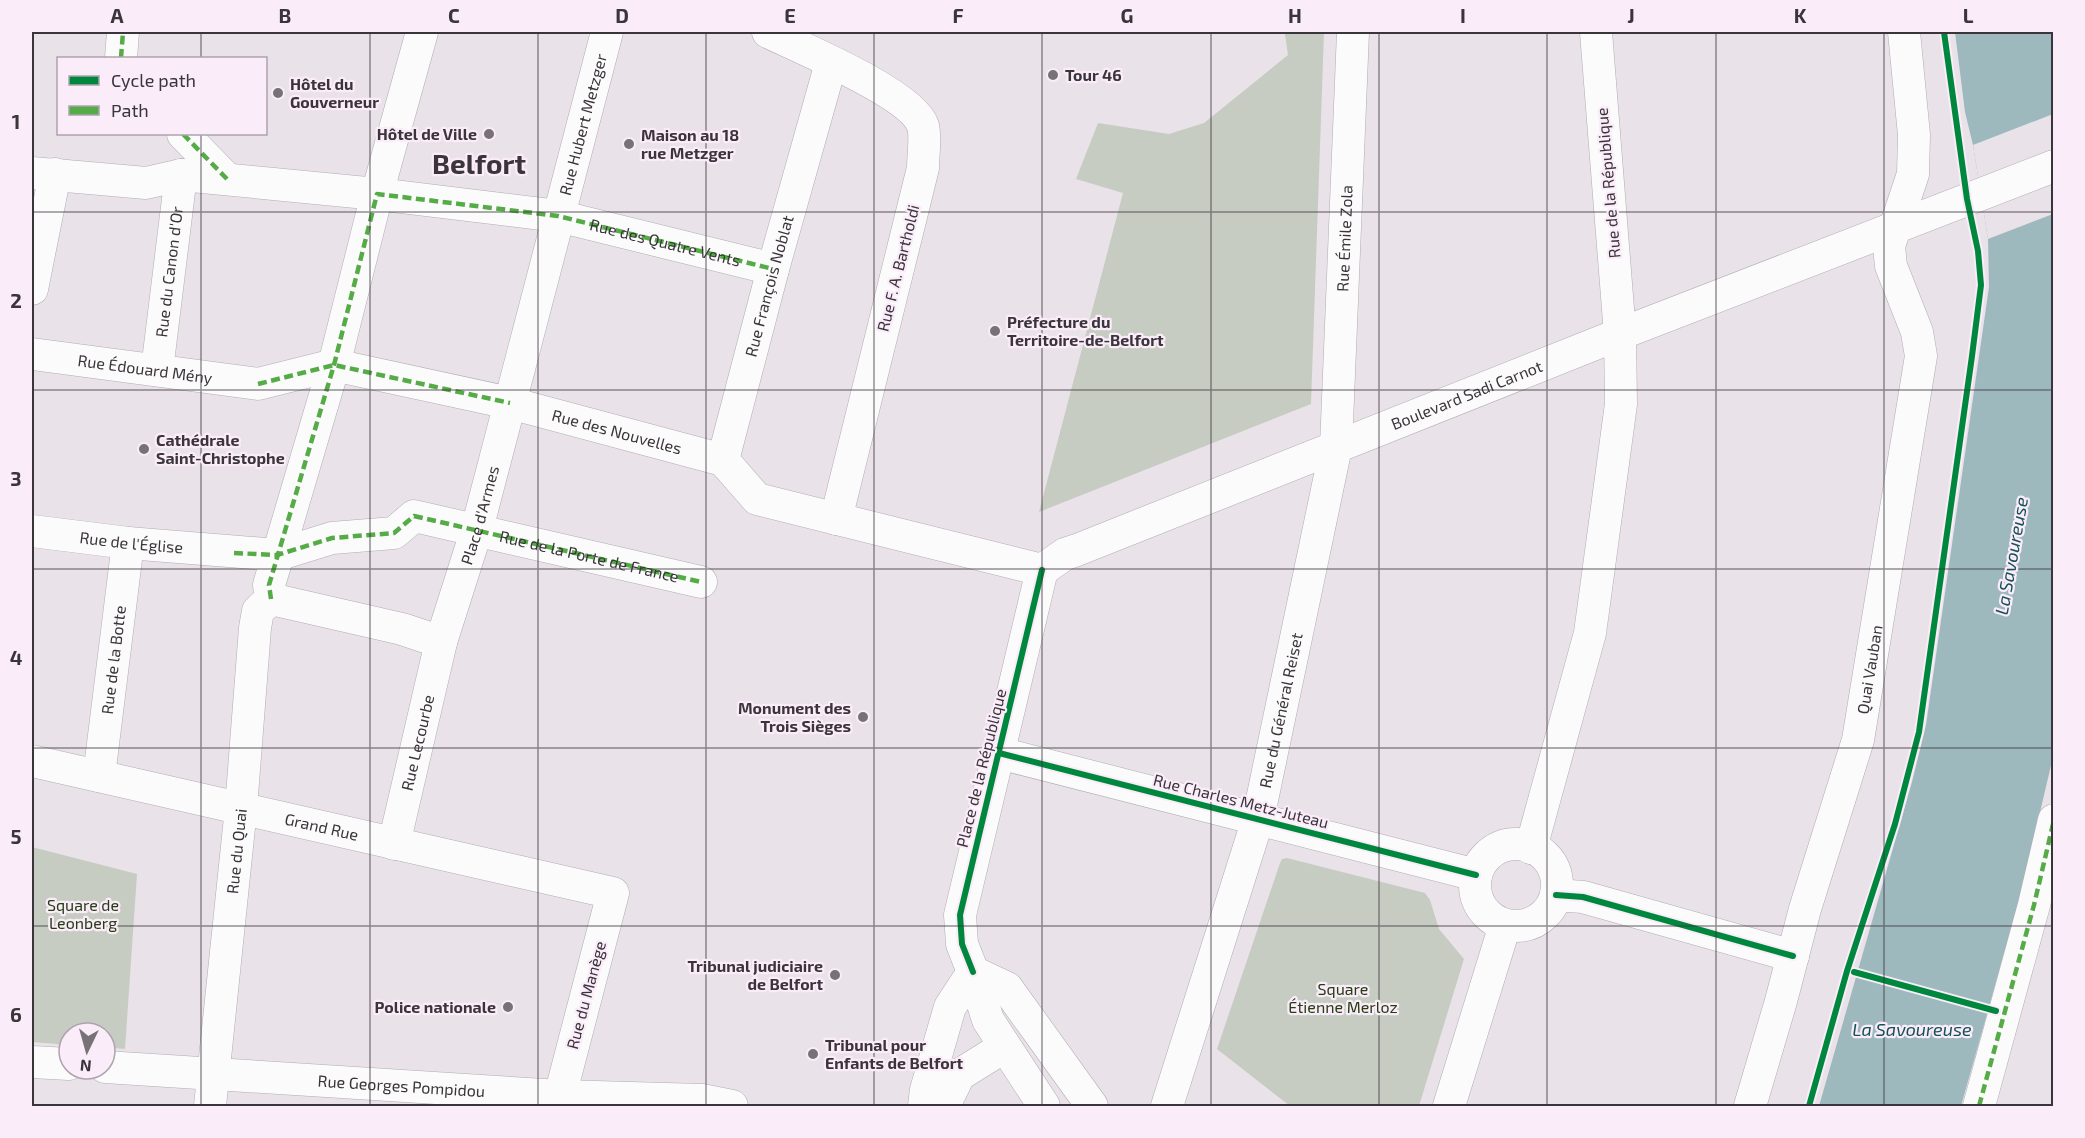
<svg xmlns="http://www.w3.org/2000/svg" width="2085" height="1138" font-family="'Exo 2',sans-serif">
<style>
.green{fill:#c7ccc3}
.water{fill:#9db9be}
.pier{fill:#e9e2e9}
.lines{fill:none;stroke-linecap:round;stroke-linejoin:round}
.minor-casing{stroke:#b1acb1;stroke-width:33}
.minor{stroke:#fcfbfc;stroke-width:32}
.quiet{stroke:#55ac46;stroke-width:4.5;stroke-dasharray:9 4.5;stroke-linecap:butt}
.cycleway-casing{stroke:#faecf9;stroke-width:10}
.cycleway{stroke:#00873e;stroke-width:6}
.grid{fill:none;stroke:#3a353a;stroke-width:1.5;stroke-opacity:0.55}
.poi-dot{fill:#777277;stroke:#faecf9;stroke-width:2}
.labels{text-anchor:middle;stroke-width:4.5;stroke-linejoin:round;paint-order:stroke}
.poi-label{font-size:16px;font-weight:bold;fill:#3a353a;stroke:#faecf9;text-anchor:start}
.street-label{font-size:16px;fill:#3a353a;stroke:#faecf9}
.park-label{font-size:16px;fill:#243d12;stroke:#faecf9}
.water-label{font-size:18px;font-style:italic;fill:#145156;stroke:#faecf9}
.town-label{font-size:28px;font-weight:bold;fill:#3a353a;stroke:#faecf9}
.neatline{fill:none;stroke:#3a353a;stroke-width:2}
.grid-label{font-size:20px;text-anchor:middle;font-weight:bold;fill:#3a353a}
</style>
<rect width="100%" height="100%" fill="#e9e2e9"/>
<g class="green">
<path d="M 1290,32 L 1324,32 L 1311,404 L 1039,512 L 1123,193 L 1076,179 L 1098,123 L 1169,134 L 1204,123 L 1288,55 L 1285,34 Z"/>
<path d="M 32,847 L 137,874 L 125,1049 L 105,1047 L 105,1033 L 69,1033 L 69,1045 L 32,1042 Z"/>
<path d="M 1287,858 L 1425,893 L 1430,900 L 1439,929 L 1464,959 L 1419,1106 L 1290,1106 L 1217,1049 L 1280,863 L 1282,859 Z"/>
</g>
<path class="water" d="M 1955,32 L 2053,32 L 2053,757 L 2020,897 L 1961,1106 L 1819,1106 L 1912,782 L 1926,725 L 1989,287 L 1988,239 L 1973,145 L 1965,112 Z"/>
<path class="pier" d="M 2053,114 L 2053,214 L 1988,239 L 1973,145 Z"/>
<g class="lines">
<g class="minor-casing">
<g id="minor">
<path d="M 768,32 C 799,47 913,94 923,126 C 926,136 923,157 923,168 L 836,519"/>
<path d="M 121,58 L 123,32"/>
<path d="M 183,134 L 227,179"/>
<path id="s1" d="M 32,173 L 146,183 L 181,175 L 377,194 L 558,216 L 773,269"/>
<path d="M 32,289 L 55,174"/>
<path id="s2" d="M 32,354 L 258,384 L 334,365 L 510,403 L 723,460"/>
<path id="s3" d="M 157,370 L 181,175"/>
<path id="s4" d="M 723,460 L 773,269 L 831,63"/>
<path d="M 723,460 L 757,499 L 1042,570"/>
<path id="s5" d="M 32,531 L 128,543 L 277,555 L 332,538 L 394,533 L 414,516 L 701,582"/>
<path id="s6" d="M 1042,570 L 1065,554 L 1077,550 L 1620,334 L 2054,166"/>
<path d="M 1042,570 L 960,915 L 962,944 L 973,972 L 988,1020 L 1044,1106"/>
<path d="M 271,599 L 269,585 L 334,365 L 377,194 L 422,32"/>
<path d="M 271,599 L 402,629 L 441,642"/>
<path d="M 999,753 L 1476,875"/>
<path id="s7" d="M 32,761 L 613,893 L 560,1096"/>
<path id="s8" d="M 99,776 L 128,543"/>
<path id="s9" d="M 394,844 L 441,642 L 477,529 L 607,32"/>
<circle cx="1516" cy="885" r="41"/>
<path d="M 1531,848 L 1590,633 L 1621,404 L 1620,334 L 1596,32"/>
<path d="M 1556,895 L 1583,897 L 1793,956"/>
<path d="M 973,972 L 1007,988 L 1092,1106"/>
<path d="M 32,1062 L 69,1064"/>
<path id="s10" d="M 105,1067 L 560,1096 L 702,1100 L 732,1106"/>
<path id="s11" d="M 210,1106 L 241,808 L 255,628 L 258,611 L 271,599"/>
<path d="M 924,1106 L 926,1090 L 950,1007 L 973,972"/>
<path d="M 944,1106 L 959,1075 L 1004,1047"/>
<path id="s12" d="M 1167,1106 L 1258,819 L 1336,447 L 1353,32"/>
<path d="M 1449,1106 L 1505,925"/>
<path id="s13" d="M 1750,1106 L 1781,1001 L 1805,909 L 1858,740 L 1921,356 L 1917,332 L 1891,266 L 1889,246 L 1913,174 L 1914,135 L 1904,32"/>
<path d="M 1979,1106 L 2034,905 L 2054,820"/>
</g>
</g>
<use href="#minor" class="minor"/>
<g class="quiet">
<path d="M 121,58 L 123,32"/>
<path d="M 183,134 L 227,179"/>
<path d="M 258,384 L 334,365 L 510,403"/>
<path d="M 234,553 L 277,555 L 332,538 L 394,533 L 414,516 L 701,582"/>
<path d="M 271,599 L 269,585 L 334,365 L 377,194 L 558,216 L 773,269"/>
<path d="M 1979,1106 L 2034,905 L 2054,820"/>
</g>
<g class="cycleway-casing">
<g id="cycleway">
<path d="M 999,753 L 1476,875"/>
<path d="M 1556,895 L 1583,897 L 1793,956"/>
<path d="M 973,972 L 962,944 L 960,915 L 1042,570"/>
<path d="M 1854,972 L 1996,1011"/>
<path d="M 1809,1106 L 1847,971 L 1895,824 L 1919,732 L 1972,356 L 1981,285 L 1978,251 L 1967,199 L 1944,32"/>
</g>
</g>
<use href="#cycleway" class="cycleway"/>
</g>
<path class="grid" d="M 201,32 L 201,58M 370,32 L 370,1106M 538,32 L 538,1106M 706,32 L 706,1106M 874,32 L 874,1106M 1042,32 L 1042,1106M 1211,32 L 1211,1106M 1379,32 L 1379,1106M 1547,32 L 1547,1106M 1716,32 L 1716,1106M 1884,32 L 1884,1106M 201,134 L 201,1106M 32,212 L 2054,212M 32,390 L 2054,390M 32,569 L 2054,569M 32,748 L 2054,748M 32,926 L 2054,926"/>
<g class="poi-dot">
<circle cx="1053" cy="75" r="6"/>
<circle cx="278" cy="93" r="6"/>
<circle cx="489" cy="134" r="6"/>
<circle cx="629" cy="144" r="6"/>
<circle cx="995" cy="331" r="6"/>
<circle cx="144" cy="449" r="6"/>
<circle cx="863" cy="717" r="6"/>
<circle cx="835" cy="975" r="6"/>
<circle cx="508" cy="1007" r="6"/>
<circle cx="813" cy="1054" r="6"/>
</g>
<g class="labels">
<g class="poi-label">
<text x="1065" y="81">Tour 46</text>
<text x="290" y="90">Hôtel du<tspan x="290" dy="18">Gouverneur</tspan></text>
<text x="477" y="140" text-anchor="end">Hôtel de Ville</text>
<text x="641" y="141">Maison au 18<tspan x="641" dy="18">rue Metzger</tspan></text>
<text x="1007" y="328">Préfecture du<tspan x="1007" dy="18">Territoire-de-Belfort</tspan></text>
<text x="156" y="446">Cathédrale<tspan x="156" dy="18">Saint-Christophe</tspan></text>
<text x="851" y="714" text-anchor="end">Monument des<tspan x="851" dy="18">Trois Sièges</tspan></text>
<text x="823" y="972" text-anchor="end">Tribunal judiciaire<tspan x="823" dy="18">de Belfort</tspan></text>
<text x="496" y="1013" text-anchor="end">Police nationale</text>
<text x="825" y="1051">Tribunal pour<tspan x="825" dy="18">Enfants de Belfort</tspan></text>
</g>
<g class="street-label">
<text dy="6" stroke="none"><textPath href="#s9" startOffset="744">Rue Hubert Metzger</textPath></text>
<text transform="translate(1608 183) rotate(-95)" y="6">Rue de la République</text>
<text dy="6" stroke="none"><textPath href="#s12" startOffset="890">Rue Émile Zola</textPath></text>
<text dy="6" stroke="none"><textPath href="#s1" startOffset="640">Rue des Quatre Vents</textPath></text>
<text transform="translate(898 268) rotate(-76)" y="6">Rue F. A. Bartholdi</text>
<text dy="6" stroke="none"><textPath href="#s3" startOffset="99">Rue du Canon d'Or</textPath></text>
<text dy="6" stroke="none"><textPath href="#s4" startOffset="180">Rue François Noblat</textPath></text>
<text dy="6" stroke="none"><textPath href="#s2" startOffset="114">Rue Édouard Mény</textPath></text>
<text dy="6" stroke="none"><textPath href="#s6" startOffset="460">Boulevard Sadi Carnot</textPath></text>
<text dy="6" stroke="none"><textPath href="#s2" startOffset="597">Rue des Nouvelles</textPath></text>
<text dy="6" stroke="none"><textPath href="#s9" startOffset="340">Place d'Armes</textPath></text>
<text dy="6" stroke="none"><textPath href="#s5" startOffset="100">Rue de l'Église</textPath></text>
<text dy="6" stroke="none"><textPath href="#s5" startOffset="572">Rue de la Porte de France</textPath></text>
<text dy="6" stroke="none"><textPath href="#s8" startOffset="117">Rue de la Botte</textPath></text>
<text dy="6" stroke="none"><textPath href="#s13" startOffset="453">Quai Vauban</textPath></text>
<text dy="6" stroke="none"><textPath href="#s12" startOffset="412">Rue du Général Reiset</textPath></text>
<text dy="6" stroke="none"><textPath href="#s9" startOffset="104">Rue Lecourbe</textPath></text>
<text transform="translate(981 768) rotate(-76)" y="6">Place de la République</text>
<text transform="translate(1241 801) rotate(14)" y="6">Rue Charles Metz-Juteau</text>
<text dy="6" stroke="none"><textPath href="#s7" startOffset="297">Grand Rue</textPath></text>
<text dy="6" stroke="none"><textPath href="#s11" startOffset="256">Rue du Quai</textPath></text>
<text transform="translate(586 995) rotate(-75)" y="6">Rue du Manège</text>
<text dy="6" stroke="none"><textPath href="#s10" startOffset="297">Rue Georges Pompidou</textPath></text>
</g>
<g class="park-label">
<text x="83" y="911">Square de<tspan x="83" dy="18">Leonberg</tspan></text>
<text x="1343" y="995">Square<tspan x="1343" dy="18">Étienne Merloz</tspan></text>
</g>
<g class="water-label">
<text transform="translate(2012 556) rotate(-80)" y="6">La Savoureuse</text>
<text x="1912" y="1036">La Savoureuse</text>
</g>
<g class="town-label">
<text x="479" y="174">Belfort</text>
</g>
</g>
<rect width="2085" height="1138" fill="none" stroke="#faecf9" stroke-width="66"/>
<rect x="57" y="57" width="210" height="78" fill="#faecf9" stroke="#ada3ad" stroke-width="1.5"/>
<rect x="69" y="76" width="30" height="9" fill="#00873e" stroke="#ada3ad" stroke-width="1.5"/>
<text x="111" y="87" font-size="18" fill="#3a353a">Cycle path</text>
<rect x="69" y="106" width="30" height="9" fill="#55ac46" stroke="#ada3ad" stroke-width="1.5"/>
<text x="111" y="117" font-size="18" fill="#3a353a">Path</text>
<g transform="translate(87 1051) rotate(185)"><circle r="28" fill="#faecf9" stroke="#ada3ad" stroke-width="1.5"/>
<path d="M0-4.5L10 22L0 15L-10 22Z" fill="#777277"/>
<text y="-9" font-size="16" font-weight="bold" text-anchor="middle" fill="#3a353a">N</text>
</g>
<rect x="33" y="33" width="2019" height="1072" class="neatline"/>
<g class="grid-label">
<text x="117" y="23">A</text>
<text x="285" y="23">B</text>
<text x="454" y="23">C</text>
<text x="622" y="23">D</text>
<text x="790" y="23">E</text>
<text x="958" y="23">F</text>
<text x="1127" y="23">G</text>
<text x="1295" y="23">H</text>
<text x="1463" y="23">I</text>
<text x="1631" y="23">J</text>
<text x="1800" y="23">K</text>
<text x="1968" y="23">L</text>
<text x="16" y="129">1</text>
<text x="16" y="308">2</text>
<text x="16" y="486">3</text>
<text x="16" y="665">4</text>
<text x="16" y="844">5</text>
<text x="16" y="1022">6</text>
</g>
</svg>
